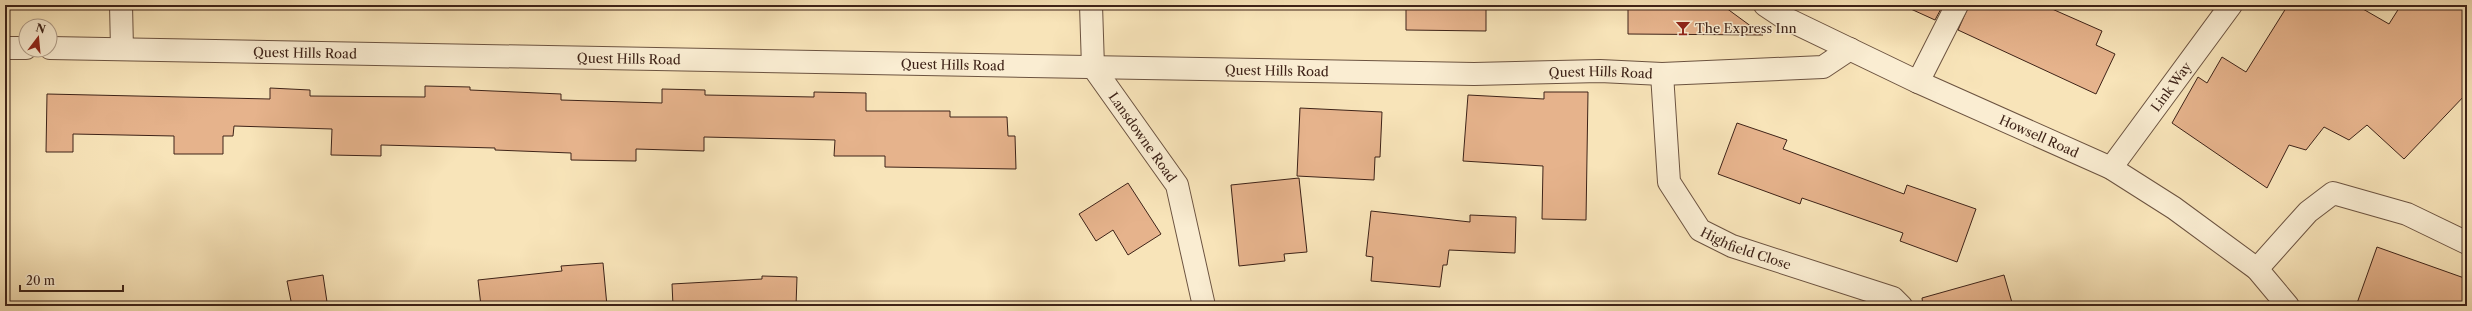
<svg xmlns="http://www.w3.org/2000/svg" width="2472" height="311" font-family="'Libre Caslon Text',serif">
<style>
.building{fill:#e6b38c;stroke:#3e2318}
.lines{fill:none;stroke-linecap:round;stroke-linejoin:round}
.minor-casing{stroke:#6c5340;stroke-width:24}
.minor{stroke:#faedd2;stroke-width:22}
.labels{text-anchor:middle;stroke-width:3;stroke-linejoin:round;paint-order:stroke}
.poi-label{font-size:13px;fill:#3e2318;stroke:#faedd2;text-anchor:start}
.street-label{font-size:13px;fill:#3e2318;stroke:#faedd2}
</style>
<rect width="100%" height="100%" fill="#f8e4b9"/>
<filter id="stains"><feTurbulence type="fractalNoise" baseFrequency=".005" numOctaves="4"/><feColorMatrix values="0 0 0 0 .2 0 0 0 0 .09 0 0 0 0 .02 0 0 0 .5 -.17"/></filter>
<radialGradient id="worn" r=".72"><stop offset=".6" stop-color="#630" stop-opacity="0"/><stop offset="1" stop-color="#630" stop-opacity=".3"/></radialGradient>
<g class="building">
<path d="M 1406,5 L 1486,5 L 1486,31 L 1406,30 Z"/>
<path d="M 1628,5 L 1722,5 L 1763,35 L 1628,34 Z"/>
<path d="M 1902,5 L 1943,5 L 1935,20 Z"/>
<path d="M 1969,5 L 2043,5 L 2102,31 L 2096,45 L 2115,54 L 2096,94 L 1958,30 Z"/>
<path d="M 2288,5 L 2356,5 L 2389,24 L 2401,5 L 2467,5 L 2467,93 L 2404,159 L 2367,125 L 2349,140 L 2324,127 L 2306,150 L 2289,145 L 2267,188 L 2172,123 L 2198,77 L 2207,83 L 2222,57 L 2246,72 Z"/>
<path d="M 425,86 L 470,87 L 470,90 L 561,94 L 561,100 L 662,103 L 662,89 L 705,90 L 705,95 L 814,97 L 814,92 L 866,93 L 866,111 L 950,111 L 950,117 L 1007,117 L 1008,136 L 1015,136 L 1016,169 L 885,167 L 885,156 L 834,156 L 835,140 L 704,137 L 704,151 L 636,149 L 636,161 L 571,160 L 571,153 L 495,150 L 495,148 L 381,145 L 381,156 L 331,155 L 332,129 L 234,126 L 233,136 L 223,136 L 223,154 L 174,154 L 174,136 L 73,134 L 73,152 L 46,152 L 47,94 L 270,99 L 270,88 L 310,90 L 310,96 L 425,97 Z"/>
<path d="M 1544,92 L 1588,92 L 1586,220 L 1542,219 L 1543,166 L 1463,161 L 1468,95 L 1544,99 Z"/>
<path d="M 1300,108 L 1382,112 L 1380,157 L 1375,157 L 1374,180 L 1297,176 Z"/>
<path d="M 1737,123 L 1787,140 L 1783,149 L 1904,194 L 1907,185 L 1976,209 L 1957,262 L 1900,241 L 1903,233 L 1802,198 L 1800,204 L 1718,174 Z"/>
<path d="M 1299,178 L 1307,252 L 1284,254 L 1285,261 L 1239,266 L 1231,185 Z"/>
<path d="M 1128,183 L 1161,234 L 1128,255 L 1113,230 L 1096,241 L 1079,214 Z"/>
<path d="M 1371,211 L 1470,222 L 1470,215 L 1516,217 L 1515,253 L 1449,250 L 1447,265 L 1443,265 L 1440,287 L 1371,281 L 1373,257 L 1366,256 Z"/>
<path d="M 2377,247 L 2467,279 L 2467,306 L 2356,306 Z"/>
<path d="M 603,263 L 607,306 L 481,306 L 478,280 L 562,271 L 561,266 Z"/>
<path d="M 323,275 L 327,302 L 292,306 L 287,281 Z"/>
<path d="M 2004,275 L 2013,306 L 1923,306 L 1922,298 Z"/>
<path d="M 762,276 L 797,277 L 796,306 L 673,306 L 672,284 L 762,279 Z"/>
</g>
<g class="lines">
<g class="minor-casing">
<g id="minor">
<path d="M 121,5 L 122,49"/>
<path id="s1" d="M 1091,5 L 1093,67 L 1177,185 L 1204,306"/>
<path id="s2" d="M 1765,5 L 1783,17 L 1918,82 L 2111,168 L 2174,208 L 2257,269 L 2288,306"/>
<path d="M 5,48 L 26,48"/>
<path id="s3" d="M 50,48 L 1474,74 L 1600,71 L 1662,74 L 1823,67 L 1850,49"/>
<path id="s4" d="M 1662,74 L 1669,182 L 1700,230 L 1732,246 L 1893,298 L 1901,306"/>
<path d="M 1918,82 L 1957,5"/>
<path id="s5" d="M 2111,168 L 2231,5"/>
<path d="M 2257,269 L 2308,212 L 2333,193 L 2407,214 L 2467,243"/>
</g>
</g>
<use href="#minor" class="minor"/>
</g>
<defs>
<g id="bar-bare" transform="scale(1.2)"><path d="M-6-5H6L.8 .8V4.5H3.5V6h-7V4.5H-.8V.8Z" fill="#8f2418" stroke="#faedd2" stroke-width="2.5" paint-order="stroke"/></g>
</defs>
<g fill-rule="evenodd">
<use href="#bar-bare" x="1683" y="28"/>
</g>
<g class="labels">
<g class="poi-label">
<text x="1695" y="33">The Express Inn</text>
</g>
<g class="street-label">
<text dy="5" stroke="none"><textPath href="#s3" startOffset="255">Quest Hills Road</textPath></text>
<text dy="5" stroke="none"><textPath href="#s3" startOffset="579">Quest Hills Road</textPath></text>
<text dy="5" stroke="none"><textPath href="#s3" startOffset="903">Quest Hills Road</textPath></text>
<text dy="5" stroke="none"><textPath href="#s3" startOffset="1227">Quest Hills Road</textPath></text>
<text dy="5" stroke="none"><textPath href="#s3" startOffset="1551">Quest Hills Road</textPath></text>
<text dy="5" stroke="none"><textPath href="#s5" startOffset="101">Link Way</textPath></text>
<text dy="5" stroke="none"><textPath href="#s2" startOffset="304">Howsell Road</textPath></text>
<text dy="5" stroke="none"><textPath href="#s1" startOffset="148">Lansdowne Road</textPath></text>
<text dy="5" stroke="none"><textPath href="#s4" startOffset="215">Highfield Close</textPath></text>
</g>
</g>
<rect width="2472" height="311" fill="none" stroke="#f8e4b9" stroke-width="20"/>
<rect x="6" y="6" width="2460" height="299" fill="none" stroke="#3e2318" stroke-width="2"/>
<rect x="10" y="10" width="2452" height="291" fill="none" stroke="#3e2318"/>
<g transform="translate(38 38) rotate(16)"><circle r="19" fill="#faedd2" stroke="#af9c88"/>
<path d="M0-3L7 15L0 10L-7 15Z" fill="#8f2418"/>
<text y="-6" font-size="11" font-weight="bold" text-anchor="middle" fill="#3e2318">N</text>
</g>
<path d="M20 285v6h103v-6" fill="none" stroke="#3e2318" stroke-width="2"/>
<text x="26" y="285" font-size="12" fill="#3e2318" stroke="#faedd2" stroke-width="3" paint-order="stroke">20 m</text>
<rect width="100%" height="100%" filter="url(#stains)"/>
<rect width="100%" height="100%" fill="url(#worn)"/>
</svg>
